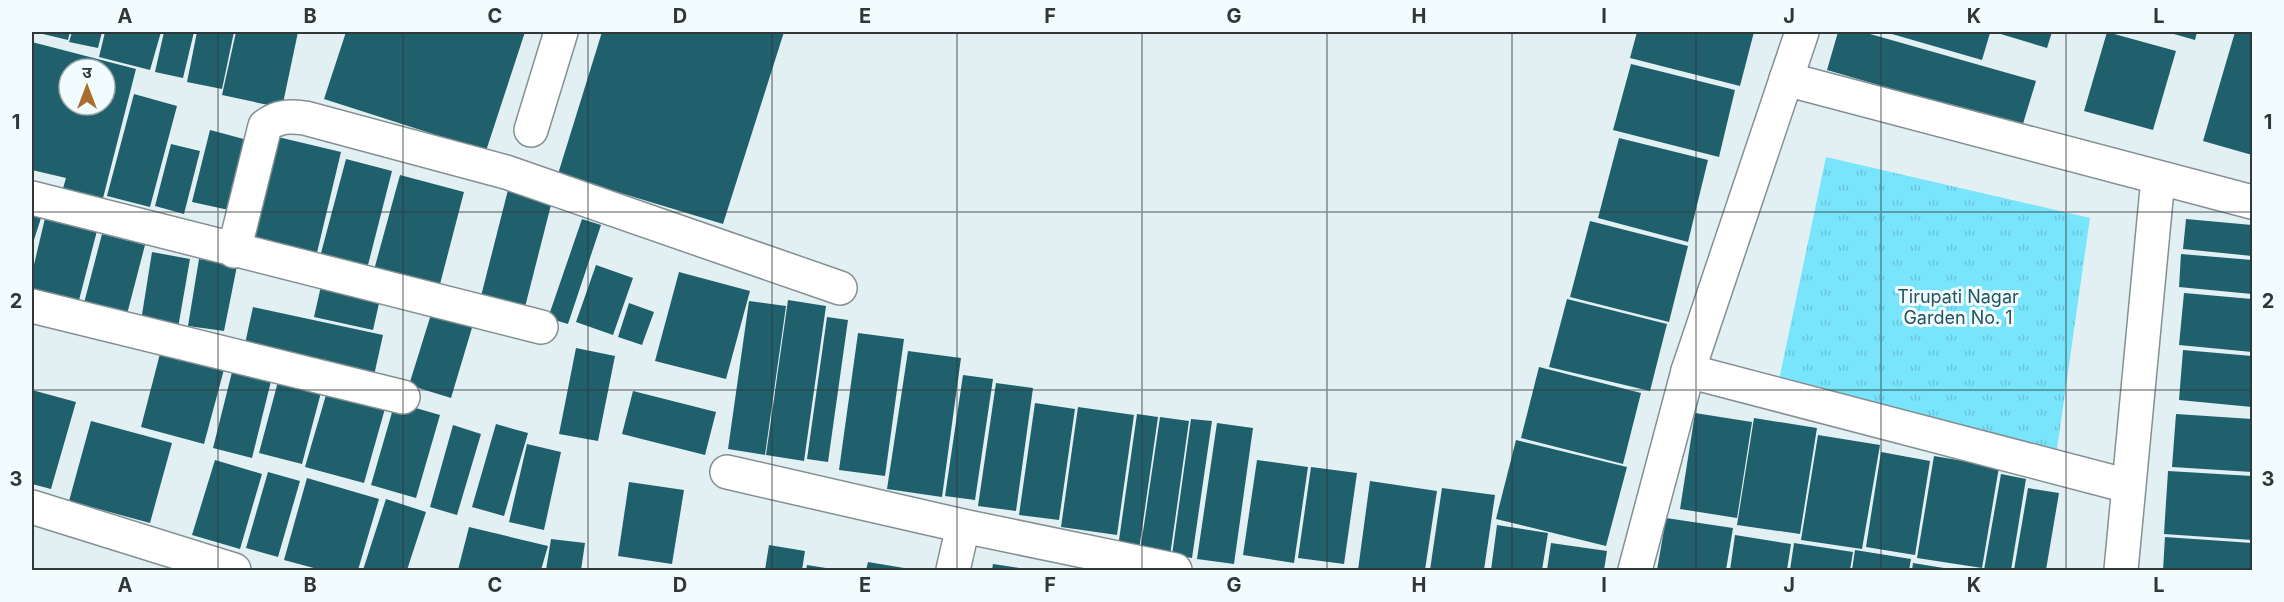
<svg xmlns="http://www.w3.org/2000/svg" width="2284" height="602" font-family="Inter,'Noto Sans Devanagari',sans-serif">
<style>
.park{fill:url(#park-tufts)}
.building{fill:#20606d;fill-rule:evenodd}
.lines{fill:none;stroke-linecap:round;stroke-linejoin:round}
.minor-casing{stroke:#849092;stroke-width:36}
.minor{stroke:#fff;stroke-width:33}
.grid{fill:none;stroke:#313637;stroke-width:1.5;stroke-opacity:0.55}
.labels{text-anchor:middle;stroke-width:6;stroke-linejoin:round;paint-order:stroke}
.park-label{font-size:18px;fill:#22545f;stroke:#f2fcff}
.neatline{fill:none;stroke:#313637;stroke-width:2}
.grid-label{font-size:20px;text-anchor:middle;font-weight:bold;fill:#313637}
</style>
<defs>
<pattern id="park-tufts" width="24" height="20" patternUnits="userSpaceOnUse" patternTransform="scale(1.5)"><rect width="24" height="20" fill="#79e5fc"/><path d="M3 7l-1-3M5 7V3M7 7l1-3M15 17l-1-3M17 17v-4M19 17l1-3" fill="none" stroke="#69c5d9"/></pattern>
</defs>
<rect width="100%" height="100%" fill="#e3f0f3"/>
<path class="park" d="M 1826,157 L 2090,218 L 2056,456 L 1779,380 Z"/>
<g class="building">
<path d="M 43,32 L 70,32 L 68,40 L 43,34 Z"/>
<path d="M 72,32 L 102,32 L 98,48 L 69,42 Z"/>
<path d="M 105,32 L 161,32 L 150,70 L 99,57 Z"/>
<path d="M 164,32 L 194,32 L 183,78 L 155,72 Z"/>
<path d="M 197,32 L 234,32 L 222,89 L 187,82 Z"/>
<path d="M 236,32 L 298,32 L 282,108 L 222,95 Z"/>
<path d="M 346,32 L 525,32 L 486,151 L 324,99 Z"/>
<path d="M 602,32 L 784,32 L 723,224 L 558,174 Z"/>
<path d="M 1637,32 L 1754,32 L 1740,86 L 1630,58 Z"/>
<path d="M 1838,32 L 1863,32 L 2036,81 L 2022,127 L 1827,70 Z"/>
<path d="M 1885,32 L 1984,32 L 1990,33 L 1982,60 Z"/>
<path d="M 1994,32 L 2052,32 L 2047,48 Z"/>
<path d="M 2107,32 L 2176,51 L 2153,130 L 2084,111 Z"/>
<path d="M 2167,32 L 2197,32 L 2195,40 Z"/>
<path d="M 2235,32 L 2252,32 L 2252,155 L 2203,141 Z"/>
<path d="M 32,42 L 136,69 L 102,202 L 62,192 L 66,178 L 32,170 ZM 69,69 L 105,69 L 105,105 L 69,105 Z"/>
<path d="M 1631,64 L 1735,90 L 1719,157 L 1613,130 Z"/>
<path d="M 134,94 L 177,106 L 150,207 L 107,196 Z"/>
<path d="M 210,130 L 255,142 L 238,212 L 192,202 Z"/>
<path d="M 278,137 L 341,152 L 315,261 L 252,247 Z"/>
<path d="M 1619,138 L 1708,160 L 1688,242 L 1598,218 Z"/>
<path d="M 171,144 L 200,151 L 184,214 L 155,206 Z"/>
<path d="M 346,159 L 392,171 L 367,269 L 320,257 Z"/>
<path d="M 400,175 L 464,192 L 439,288 L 374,270 Z"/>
<path d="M 508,190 L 552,201 L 523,315 L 479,304 Z"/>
<path d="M 32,212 L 42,215 L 32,246 Z"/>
<path d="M 46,214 L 98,227 L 78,304 L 32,292 L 32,273 Z"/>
<path d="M 582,219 L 601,225 L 568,324 L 548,318 Z"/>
<path d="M 2186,219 L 2252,225 L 2252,256 L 2183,249 Z"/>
<path d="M 1590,221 L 1688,246 L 1669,322 L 1570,297 Z"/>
<path d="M 102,234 L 145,245 L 126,318 L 83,307 Z"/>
<path d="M 152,252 L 190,259 L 178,328 L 141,321 Z"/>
<path d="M 2181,254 L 2252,260 L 2252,294 L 2179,287 Z"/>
<path d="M 199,259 L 237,266 L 224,331 L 188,326 Z"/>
<path d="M 596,265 L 633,278 L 613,335 L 576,322 Z"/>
<path d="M 679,272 L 750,291 L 726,379 L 655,361 Z"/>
<path d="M 321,286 L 380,299 L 373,330 L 314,317 Z"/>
<path d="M 2184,293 L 2252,299 L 2252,352 L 2179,345 Z"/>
<path d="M 1567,299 L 1667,324 L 1650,391 L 1549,367 Z"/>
<path d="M 788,300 L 826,306 L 804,461 L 766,455 Z"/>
<path d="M 749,301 L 786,306 L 765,455 L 728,449 Z"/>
<path d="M 629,303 L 654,312 L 642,345 L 618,337 Z"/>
<path d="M 253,307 L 383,335 L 373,380 L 243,353 Z"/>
<path d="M 433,308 L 474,321 L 451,398 L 409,385 Z"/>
<path d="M 827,317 L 848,320 L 828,462 L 807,459 Z"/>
<path d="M 858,333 L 904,339 L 885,476 L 839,470 Z"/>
<path d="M 162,346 L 226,362 L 204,444 L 141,427 Z"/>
<path d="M 576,348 L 615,356 L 598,441 L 559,434 Z"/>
<path d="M 2183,350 L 2252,356 L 2252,407 L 2179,400 Z"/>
<path d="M 908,351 L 961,358 L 942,497 L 887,489 Z"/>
<path d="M 234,364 L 273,373 L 252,458 L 213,448 Z"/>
<path d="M 1539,367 L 1641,393 L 1623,464 L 1521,438 Z"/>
<path d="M 280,374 L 323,385 L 302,464 L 259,453 Z"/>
<path d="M 963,375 L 993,379 L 975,500 L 945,496 Z"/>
<path d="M 996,383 L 1033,388 L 1016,511 L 978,506 Z"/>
<path d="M 328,388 L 386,405 L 364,483 L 305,467 Z"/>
<path d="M 32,390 L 76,402 L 51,489 L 32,484 Z"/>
<path d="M 633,391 L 716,412 L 705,455 L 622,434 Z"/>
<path d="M 395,402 L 440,415 L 416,498 L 371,485 Z"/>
<path d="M 1035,403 L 1075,409 L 1059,520 L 1019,515 Z"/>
<path d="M 1078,407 L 1134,415 L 1117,535 L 1061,527 Z"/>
<path d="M 1695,413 L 1752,422 L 1737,518 L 1680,509 Z"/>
<path d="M 1137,414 L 1158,417 L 1139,550 L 1118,547 Z"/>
<path d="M 2176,414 L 2252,419 L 2252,472 L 2172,467 Z"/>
<path d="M 1160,417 L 1189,421 L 1170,556 L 1140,552 Z"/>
<path d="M 1754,418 L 1817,428 L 1800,534 L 1737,525 Z"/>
<path d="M 1191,419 L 1212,421 L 1192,558 L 1172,555 Z"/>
<path d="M 91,421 L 172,443 L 150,523 L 69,501 Z"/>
<path d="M 1217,423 L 1253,428 L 1234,564 L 1197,559 Z"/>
<path d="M 496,424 L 528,433 L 504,516 L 472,507 Z"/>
<path d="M 453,425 L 481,434 L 457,515 L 430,507 Z"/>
<path d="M 1818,435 L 1880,445 L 1862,549 L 1801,540 Z"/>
<path d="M 1516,440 L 1627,467 L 1606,546 L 1496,519 Z"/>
<path d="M 527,444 L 561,452 L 544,530 L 509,522 Z"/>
<path d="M 1881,452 L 1930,461 L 1915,555 L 1866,547 Z"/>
<path d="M 1934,456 L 1999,467 L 1982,568 L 1917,558 Z"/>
<path d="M 215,460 L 262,474 L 240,549 L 192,535 Z"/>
<path d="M 1257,460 L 1308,467 L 1294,563 L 1243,555 Z"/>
<path d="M 1311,467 L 1357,473 L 1344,564 L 1298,558 Z"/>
<path d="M 2168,471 L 2252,476 L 2252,540 L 2164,534 Z"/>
<path d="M 268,472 L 300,481 L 278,557 L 246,548 Z"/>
<path d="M 2001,474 L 2026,479 L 2011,570 L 1984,570 Z"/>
<path d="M 307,478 L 379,499 L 358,570 L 321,570 L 284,560 Z"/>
<path d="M 1370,481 L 1437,491 L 1425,570 L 1358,570 Z"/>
<path d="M 629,482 L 684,490 L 672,564 L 618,556 Z"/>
<path d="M 1442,488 L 1495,495 L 1484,570 L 1430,570 Z"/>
<path d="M 2028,488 L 2059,493 L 2046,570 L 2014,570 Z"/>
<path d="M 386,499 L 426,512 L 407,570 L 363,570 Z"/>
<path d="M 1666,518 L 1733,528 L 1726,570 L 1657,570 Z"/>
<path d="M 1497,525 L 1548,533 L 1542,570 L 1491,570 Z"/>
<path d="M 469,527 L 548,546 L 541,570 L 458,570 Z"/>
<path d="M 1735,535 L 1791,544 L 1787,570 L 1730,570 Z"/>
<path d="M 2165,537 L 2252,543 L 2252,570 L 2163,570 Z"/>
<path d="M 551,539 L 585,543 L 581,570 L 546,570 Z"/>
<path d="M 1551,543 L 1607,551 L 1604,570 L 1547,570 Z"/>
<path d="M 1794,543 L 1853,552 L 1850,570 L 1790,570 Z"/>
<path d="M 769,545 L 805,551 L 802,570 L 765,570 Z"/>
<path d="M 1855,550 L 1911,559 L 1909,570 L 1852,570 Z"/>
<path d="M 868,562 L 910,569 L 910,570 L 866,570 Z"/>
<path d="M 1913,563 L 1950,569 L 1950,570 L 1912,570 Z"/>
<path d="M 993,564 L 1026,569 L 1026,570 L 992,570 Z"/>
<path d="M 807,565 L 832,569 L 832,570 L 806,570 Z"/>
</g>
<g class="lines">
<g class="minor-casing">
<g id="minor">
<path d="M 1786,79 L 2252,202"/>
<path d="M 531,130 L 561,32"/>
<path d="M 32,198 L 541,327"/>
<path d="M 234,251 L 265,126 C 278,116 289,116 305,118 L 506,172 L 840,288"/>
<path d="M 32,306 L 403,397"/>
<path d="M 1688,371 L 2128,486"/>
<path d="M 727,472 L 963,526 L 1175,570"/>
<path d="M 32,507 L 234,570"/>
<path d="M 953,570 L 963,526"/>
<path d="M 1635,570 L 1688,371 L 1802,32"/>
<path d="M 2121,570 L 2158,178"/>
</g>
</g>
<use href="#minor" class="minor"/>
</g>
<path class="grid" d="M 218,32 L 218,570M 403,32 L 403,570M 588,32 L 588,570M 772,32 L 772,570M 957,32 L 957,570M 1142,32 L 1142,570M 1327,32 L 1327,570M 1512,32 L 1512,570M 1696,32 L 1696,570M 1881,32 L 1881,570M 2066,32 L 2066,570M 32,212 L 2252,212M 32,390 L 2252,390"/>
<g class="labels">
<g class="park-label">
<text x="1958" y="303">Tirupati Nagar<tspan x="1958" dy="21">Garden No. 1</tspan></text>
</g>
</g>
<rect width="2284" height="602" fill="none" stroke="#f2fcff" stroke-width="66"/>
<g transform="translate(87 87)"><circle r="28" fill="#f2fcff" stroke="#a5adaf" stroke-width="1.5"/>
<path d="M0-4.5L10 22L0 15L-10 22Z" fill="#a96d2f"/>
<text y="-9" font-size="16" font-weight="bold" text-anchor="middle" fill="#313637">उ</text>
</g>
<rect x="33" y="33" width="2218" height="536" class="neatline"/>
<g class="grid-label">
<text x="125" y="23">A</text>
<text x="310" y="23">B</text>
<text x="495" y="23">C</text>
<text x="680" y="23">D</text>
<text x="865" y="23">E</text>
<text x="1050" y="23">F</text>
<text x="1234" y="23">G</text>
<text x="1419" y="23">H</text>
<text x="1604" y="23">I</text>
<text x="1789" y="23">J</text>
<text x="1974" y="23">K</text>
<text x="2159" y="23">L</text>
<text x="16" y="129">1</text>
<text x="2268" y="129">1</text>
<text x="16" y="308">2</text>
<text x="2268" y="308">2</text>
<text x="16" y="486">3</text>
<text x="2268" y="486">3</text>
<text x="125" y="592">A</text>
<text x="310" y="592">B</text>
<text x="495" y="592">C</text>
<text x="680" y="592">D</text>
<text x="865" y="592">E</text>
<text x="1050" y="592">F</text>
<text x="1234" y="592">G</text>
<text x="1419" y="592">H</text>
<text x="1604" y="592">I</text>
<text x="1789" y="592">J</text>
<text x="1974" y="592">K</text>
<text x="2159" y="592">L</text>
</g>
</svg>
